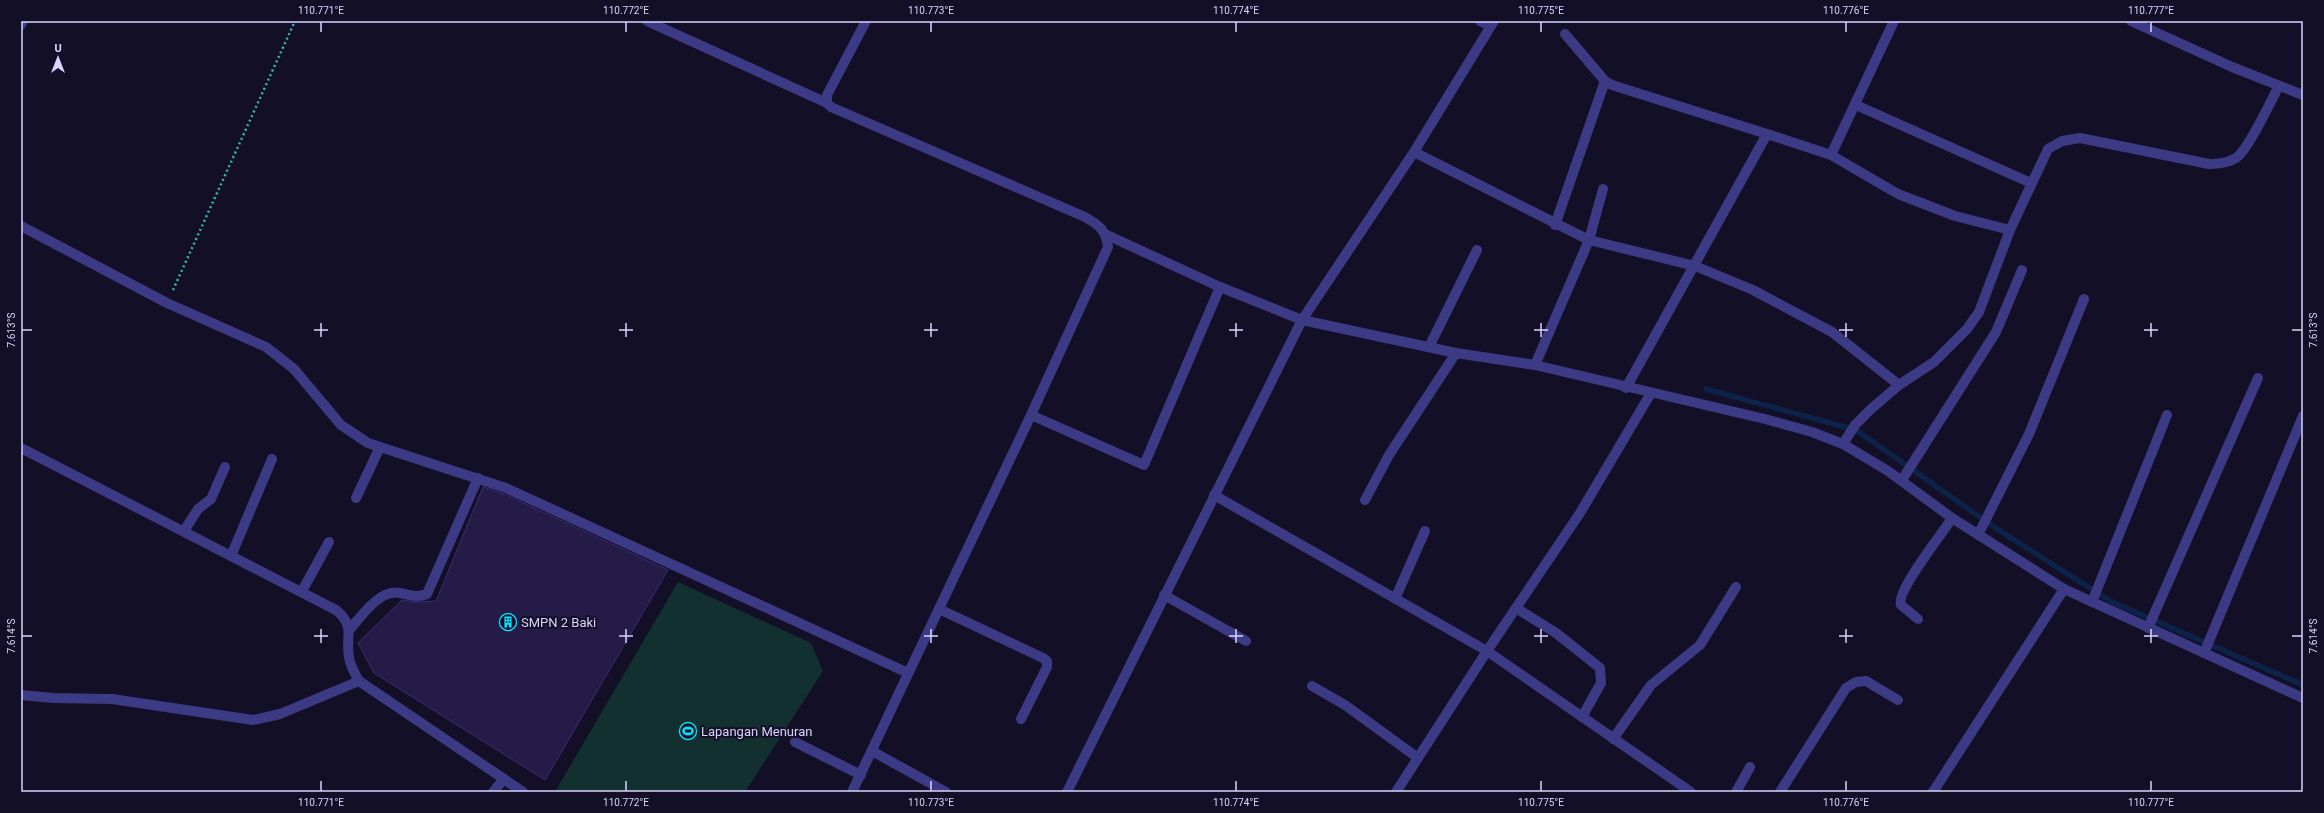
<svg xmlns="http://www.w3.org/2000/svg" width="2324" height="813" font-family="Roboto,sans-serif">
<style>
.green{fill:#12302f}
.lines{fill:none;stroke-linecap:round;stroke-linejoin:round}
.stream{stroke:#0c2248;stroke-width:5.5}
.building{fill:#241b47;stroke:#3b2d73}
.path{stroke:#2fb8b0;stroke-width:2.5;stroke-dasharray:2 3;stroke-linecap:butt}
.service{stroke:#3d3a85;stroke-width:10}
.minor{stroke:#3d3a85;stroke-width:10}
.ticks{fill:none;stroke:#d9d4ff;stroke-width:1.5}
.labels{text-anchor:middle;stroke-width:4;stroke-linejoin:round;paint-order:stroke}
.poi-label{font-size:13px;fill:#d9d4ff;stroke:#130f26;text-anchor:start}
.neatline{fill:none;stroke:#d9d4ff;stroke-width:1.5}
.ticks-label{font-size:10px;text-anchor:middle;fill:#d9d4ff}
</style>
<rect width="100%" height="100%" fill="#130f26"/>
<path class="green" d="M 678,582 L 811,643 L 823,671 L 745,792 L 559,792 L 556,790 Z"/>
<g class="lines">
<path class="stream" d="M 1706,389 L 1856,430 L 1994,527 L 2112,602 L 2303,685"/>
</g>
<path class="building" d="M 483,487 L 504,494 L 668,570 L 545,780 L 374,673 L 358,643 L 402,600 L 416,602 L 436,601 Z"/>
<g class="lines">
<path class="path" d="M 173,290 L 295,21"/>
<path class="service" d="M 795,742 L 861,775"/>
<g class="minor">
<path d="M 647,21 L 827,103"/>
<path d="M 1480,21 L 1491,26"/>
<path d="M 2131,21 L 2232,67 L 2303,95"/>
<path d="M 21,25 L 23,21"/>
<path d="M 1565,34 L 1605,81 L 1612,85 L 1767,134"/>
<path d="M 1856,105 L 2031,183"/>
<path d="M 1414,152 L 1589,240 L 1695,266 L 1753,290 L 1832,332 L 1899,385"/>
<path d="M 1831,155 L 1898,194 L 1955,216 L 2010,230"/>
<path d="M 1555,225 L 1605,81"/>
<path d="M 21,226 L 167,303 L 266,347 L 294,369 L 341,425 L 368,443 L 506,488 L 908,673"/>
<path d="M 1107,235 L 1220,287 L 1302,320 L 1414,152 L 1494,21"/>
<path d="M 1429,347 L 1477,250"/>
<path d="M 1535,365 L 1589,240 L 1603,189"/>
<path d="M 1626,388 L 1767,134 L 1831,155 L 1894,21"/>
<path d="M 1031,415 L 1144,465 L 1220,287"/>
<path d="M 1843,444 L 1855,425 L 1871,409 L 1899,385 L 1934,362 L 1967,329 L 1979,312 L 2010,230 L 2048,149 L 2062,141 L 2080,138 L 2209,164 C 2218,164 2228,163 2236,158 C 2249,149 2270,102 2279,86"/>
<path d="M 21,448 L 336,610 C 356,626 345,637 349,657 C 350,665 355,674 359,681 L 504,779"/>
<path d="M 1902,480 L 1996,332 L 2022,270"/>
<path d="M 1214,495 L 1487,651 L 1691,792"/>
<path d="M 356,498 L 380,447"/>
<path d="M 1365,500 L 1389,455 L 1456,353"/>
<path d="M 184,531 L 198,509 L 211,499 L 225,467"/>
<path d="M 1978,535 L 2029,434 L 2084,299"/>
<path d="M 231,556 L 272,459"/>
<path d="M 302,591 L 329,542"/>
<path d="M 1164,595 L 1246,641"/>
<path d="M 1395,599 L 1425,531"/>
<path d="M 2092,602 L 2167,415"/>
<path d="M 1516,608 L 1556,633 L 1600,668 L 1601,683 L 1582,717"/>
<path d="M 939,609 L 1043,658 L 1047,661 L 1047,667 L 1021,719"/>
<path d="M 1918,619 L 1901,605 C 1895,592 1943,533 1952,518"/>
<path d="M 2148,628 L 2258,378"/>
<path d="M 350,629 C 362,616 379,589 400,593 C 410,595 417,598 427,594 L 478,478"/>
<path d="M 2204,653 L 2303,416"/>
<path d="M 1312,686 L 1345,705 L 1418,758"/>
<path d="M 21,695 L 53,698 L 112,699 L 253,720 L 280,714 L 359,681"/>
<path d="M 1613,739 L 1651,685 L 1700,645 L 1736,587"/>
<path d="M 872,751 L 946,792"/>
<path d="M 493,792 L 504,779 L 523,792"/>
<path d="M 852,792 L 1031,415 L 1108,247 C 1106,230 1099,225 1085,217 L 831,107 L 827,103 L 827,95 L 866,21"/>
<path d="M 1067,792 L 1302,320 L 1456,353 L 1535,365 L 1765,419 L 1812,432 L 1843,444 L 1888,471 L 1952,518 L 2064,589 L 2303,698"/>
<path d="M 1396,792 L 1487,651 L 1580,513 L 1651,393"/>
<path d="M 1736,792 L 1750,767"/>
<path d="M 1780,792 L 1846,688 L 1856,682 L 1866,681 L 1898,700"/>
<path d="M 1933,792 L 2064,589"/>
</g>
</g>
<path class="ticks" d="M 321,22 L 321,32M 626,22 L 626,32M 931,22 L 931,32M 1236,22 L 1236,32M 1541,22 L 1541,32M 1846,22 L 1846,32M 2151,22 L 2151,32M 321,323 L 321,337M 626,323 L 626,337M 931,323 L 931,337M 1236,323 L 1236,337M 1541,323 L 1541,337M 1846,323 L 1846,337M 2151,323 L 2151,337M 22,330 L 32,330M 314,330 L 328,330M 619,330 L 633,330M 924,330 L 938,330M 1229,330 L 1243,330M 1534,330 L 1548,330M 1839,330 L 1853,330M 2144,330 L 2158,330M 2292,330 L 2302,330M 321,629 L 321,643M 626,629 L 626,643M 931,629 L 931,643M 1236,629 L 1236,643M 1541,629 L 1541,643M 1846,629 L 1846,643M 2151,629 L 2151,643M 22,636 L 32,636M 314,636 L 328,636M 619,636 L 633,636M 924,636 L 938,636M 1229,636 L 1243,636M 1534,636 L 1548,636M 1839,636 L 1853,636M 2144,636 L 2158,636M 2292,636 L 2302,636M 321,781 L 321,791M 626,781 L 626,791M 931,781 L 931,791M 1236,781 L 1236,791M 1541,781 L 1541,791M 1846,781 L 1846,791M 2151,781 L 2151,791"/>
<defs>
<g id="building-ring" transform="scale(0.9)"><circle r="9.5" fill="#130f26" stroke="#00e5ff" stroke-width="1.5"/><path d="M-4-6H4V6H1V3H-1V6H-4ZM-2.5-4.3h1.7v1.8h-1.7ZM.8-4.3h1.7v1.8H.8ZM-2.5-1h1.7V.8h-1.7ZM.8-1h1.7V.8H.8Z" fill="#00e5ff"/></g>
<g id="stadium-ring" transform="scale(0.9)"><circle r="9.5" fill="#130f26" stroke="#00e5ff" stroke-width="1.5"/><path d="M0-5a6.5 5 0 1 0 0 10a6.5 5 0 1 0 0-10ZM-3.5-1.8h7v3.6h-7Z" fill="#00e5ff"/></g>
</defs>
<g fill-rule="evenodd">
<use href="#building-ring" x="508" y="622"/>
<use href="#stadium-ring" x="688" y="731"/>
</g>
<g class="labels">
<g class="poi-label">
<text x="521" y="627">SMPN 2 Baki</text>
<text x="701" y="736">Lapangan Menuran</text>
</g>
</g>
<rect width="2324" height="813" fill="none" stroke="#130f26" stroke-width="44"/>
<g transform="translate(58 58)" stroke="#130f26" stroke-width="3" paint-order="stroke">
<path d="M0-3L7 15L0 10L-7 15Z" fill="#d9d4ff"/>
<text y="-6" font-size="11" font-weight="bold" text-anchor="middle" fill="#d9d4ff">U</text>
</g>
<rect x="22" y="22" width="2280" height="769" class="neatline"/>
<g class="ticks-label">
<text x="321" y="14">110.771°E</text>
<text x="626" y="14">110.772°E</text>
<text x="931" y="14">110.773°E</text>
<text x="1236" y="14">110.774°E</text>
<text x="1541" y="14">110.775°E</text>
<text x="1846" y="14">110.776°E</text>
<text x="2151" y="14">110.777°E</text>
<text transform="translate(11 330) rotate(-90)" y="4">7.613°S</text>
<text transform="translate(2313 330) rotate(-90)" y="4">7.613°S</text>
<text transform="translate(11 636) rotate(-90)" y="4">7.614°S</text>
<text transform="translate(2313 636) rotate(-90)" y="4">7.614°S</text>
<text x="321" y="806">110.771°E</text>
<text x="626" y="806">110.772°E</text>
<text x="931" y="806">110.773°E</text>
<text x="1236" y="806">110.774°E</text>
<text x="1541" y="806">110.775°E</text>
<text x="1846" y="806">110.776°E</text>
<text x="2151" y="806">110.777°E</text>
</g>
</svg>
